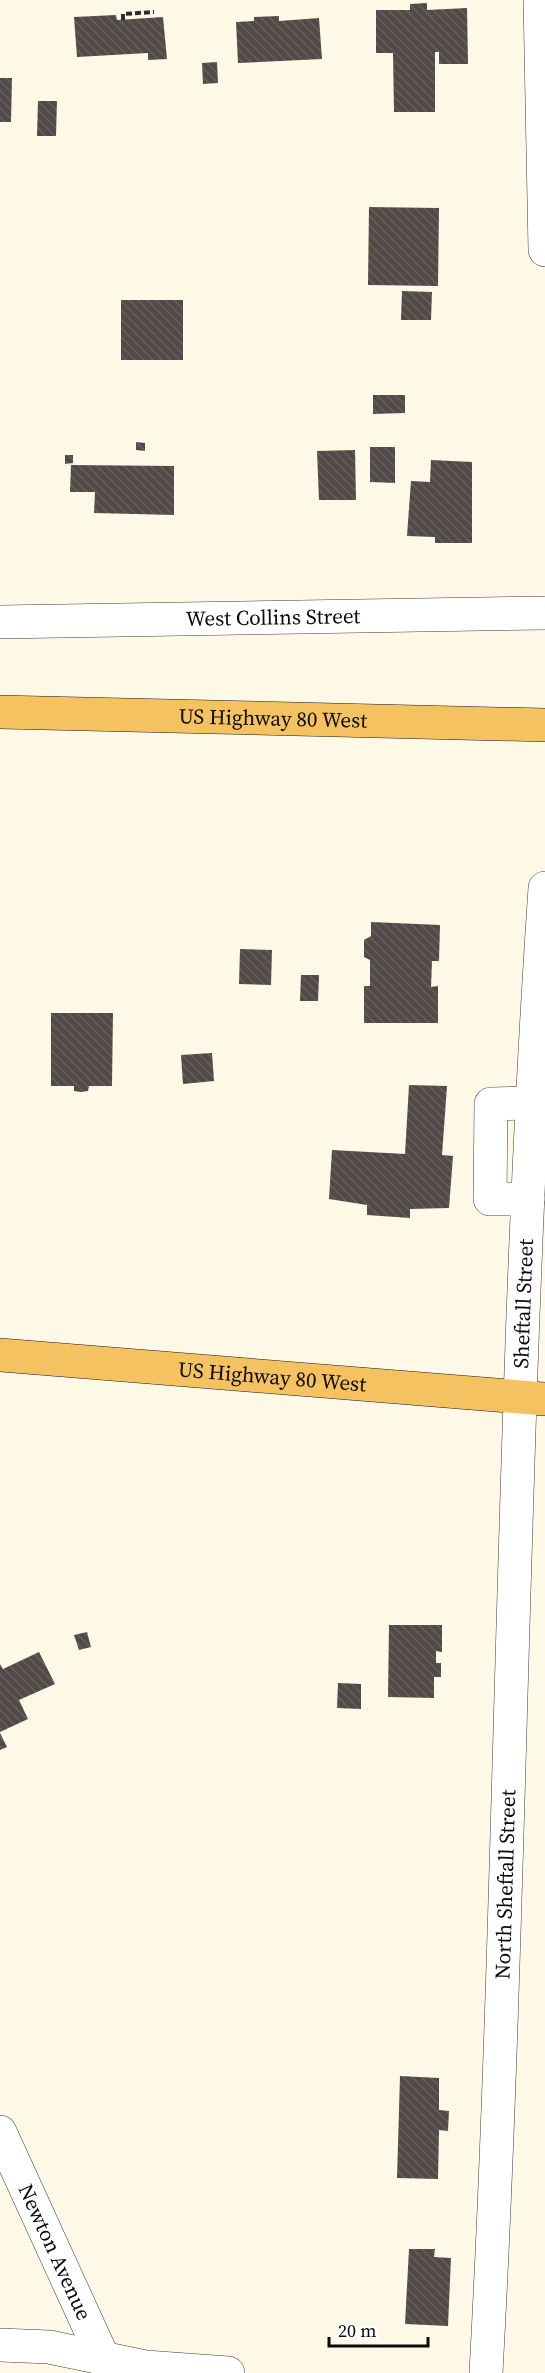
<svg xmlns="http://www.w3.org/2000/svg" width="545" height="2373" font-family="'Source Serif 4',serif">
<style>
.building{fill:url(#building-back-hatch)}
.lines{fill:none;stroke-linecap:round;stroke-linejoin:round}
.minor-casing{stroke:#3d3d3d;stroke-width:34}
.major-casing{stroke:#1b1b1b;stroke-width:34}
.path{stroke:#2c2c2c;stroke-width:4;stroke-dasharray:6 3;stroke-linecap:butt}
.minor{stroke:#fff;stroke-width:33}
.major{stroke:#f5c261;stroke-width:33}
.labels{text-anchor:middle;stroke-width:6;stroke-linejoin:round;paint-order:stroke}
.street-label{font-size:21px;fill:#0a0a0a;stroke:#fff}
</style>
<defs>
<pattern id="building-back-hatch" width="6" height="6" patternUnits="userSpaceOnUse" patternTransform="scale(1.5)"><rect width="6" height="6" fill="#524a47"/><path d="M-1 5l2 2M0 0l6 6M5-1l2 2" fill="none" stroke="#66605d"/></pattern>
</defs>
<rect width="100%" height="100%" fill="#fef8e7"/>
<g class="building">
<path d="M 427,3 L 427,10 L 467,8 L 468,64 L 439,64 L 439,52 L 435,52 L 435,112 L 394,112 L 393,53 L 376,53 L 376,10 L 410,10 L 410,4 Z"/>
<path d="M 116,15 L 117,20 L 163,17 L 167,59 L 148,60 L 148,53 L 77,57 L 74,17 Z"/>
<path d="M 279,16 L 279,21 L 319,18 L 322,59 L 238,63 L 236,22 L 254,21 L 254,17 Z"/>
<path d="M 217,62 L 218,83 L 203,84 L 202,63 Z"/>
<path d="M 0,78 L 12,78 L 11,122 L 0,122 Z"/>
<path d="M 38,101 L 57,101 L 56,136 L 37,136 Z"/>
<path d="M 369,207 L 439,208 L 438,286 L 368,285 Z"/>
<path d="M 402,291 L 432,292 L 431,320 L 401,320 Z"/>
<rect x="121" y="300" width="62" height="60"/>
<path d="M 373,395 L 405,395 L 405,413 L 373,414 Z"/>
<path d="M 136,442 L 145,443 L 145,451 L 136,450 Z"/>
<path d="M 370,447 L 395,447 L 395,483 L 370,482 Z"/>
<path d="M 355,450 L 356,500 L 319,500 L 317,451 Z"/>
<path d="M 65,455 L 73,455 L 73,463 L 65,464 Z"/>
<path d="M 431,460 L 472,462 L 472,543 L 435,543 L 435,537 L 407,536 L 411,481 L 430,482 Z"/>
<path d="M 71,465 L 174,466 L 174,515 L 94,513 L 95,492 L 70,492 Z"/>
<path d="M 371,922 L 440,925 L 439,961 L 432,961 L 431,987 L 438,986 L 438,1023 L 364,1023 L 364,986 L 370,986 L 370,960 L 364,957 L 364,940 L 371,936 Z"/>
<path d="M 240,949 L 272,950 L 271,985 L 239,984 Z"/>
<path d="M 301,975 L 319,975 L 318,1001 L 300,1001 Z"/>
<path d="M 51,1013 L 113,1013 L 112,1086 L 89,1086 L 88,1091 L 81,1092 L 74,1091 L 74,1086 L 51,1086 Z"/>
<path d="M 212,1053 L 214,1081 L 183,1084 L 181,1055 Z"/>
<path d="M 409,1085 L 447,1086 L 442,1155 L 453,1156 L 449,1208 L 410,1209 L 410,1218 L 367,1215 L 367,1205 L 329,1199 L 332,1150 L 405,1154 Z"/>
<path d="M 389,1625 L 442,1625 L 442,1652 L 436,1651 L 436,1663 L 441,1663 L 441,1677 L 434,1677 L 434,1698 L 388,1697 Z"/>
<path d="M 87,1632 L 91,1647 L 79,1650 L 74,1635 Z"/>
<path d="M 39,1652 L 55,1684 L 19,1700 L 28,1719 L 0,1732 L 0,1664 L 3,1669 Z"/>
<path d="M 338,1683 L 361,1684 L 361,1709 L 337,1708 Z"/>
<path d="M 0,1733 L 7,1747 L 0,1750 Z"/>
<path d="M 400,2076 L 439,2078 L 439,2110 L 449,2111 L 448,2131 L 439,2130 L 438,2179 L 397,2178 Z"/>
<path d="M 409,2249 L 435,2249 L 434,2257 L 451,2258 L 448,2326 L 405,2324 Z"/>
</g>
<g class="lines">
<g class="minor-casing">
<g id="minor">
<path d="M 540,0 L 545,250"/>
<path id="s1" d="M 0,622 L 545,613"/>
<path d="M 528,1199 L 490,1199 L 491,1104 L 530,1103"/>
<path id="s2" d="M 0,2132 L 110,2373"/>
<path d="M 0,2345 L 49,2347 L 145,2367 L 228,2373"/>
<path id="s3" d="M 486,2373 C 513,1878 511,1382 545,888"/>
</g>
</g>
<g class="major-casing">
<g id="major">
<path id="s4" d="M 0,712 L 545,725"/>
<path id="s5" d="M 0,1355 L 545,1399"/>
</g>
</g>
<path class="path" d="M 123,20 L 123,14 L 154,12"/>
<use href="#minor" class="minor"/>
<use href="#major" class="major"/>
</g>
<g class="labels">
<g class="street-label">
<text dy="7" stroke="none"><textPath href="#s1" startOffset="273">West Collins Street</textPath></text>
<text dy="7" stroke="none"><textPath href="#s4" startOffset="273">US Highway 80 West</textPath></text>
<text dy="7" stroke="none"><textPath href="#s3" startOffset="1070">Sheftall Street</textPath></text>
<text dy="7" stroke="none"><textPath href="#s5" startOffset="273">US Highway 80 West</textPath></text>
<text dy="7" stroke="none"><textPath href="#s3" startOffset="489">North Sheftall Street</textPath></text>
<text dy="7" stroke="none"><textPath href="#s2" startOffset="132">Newton Avenue</textPath></text>
</g>
</g>
<path d="M329 2337v9h99v-9" fill="none" stroke="#0a0a0a" stroke-width="3"/>
<text x="338" y="2337" font-size="18" fill="#0a0a0a" stroke="#ffffff" stroke-width="4.5" paint-order="stroke">20 m</text>
</svg>
